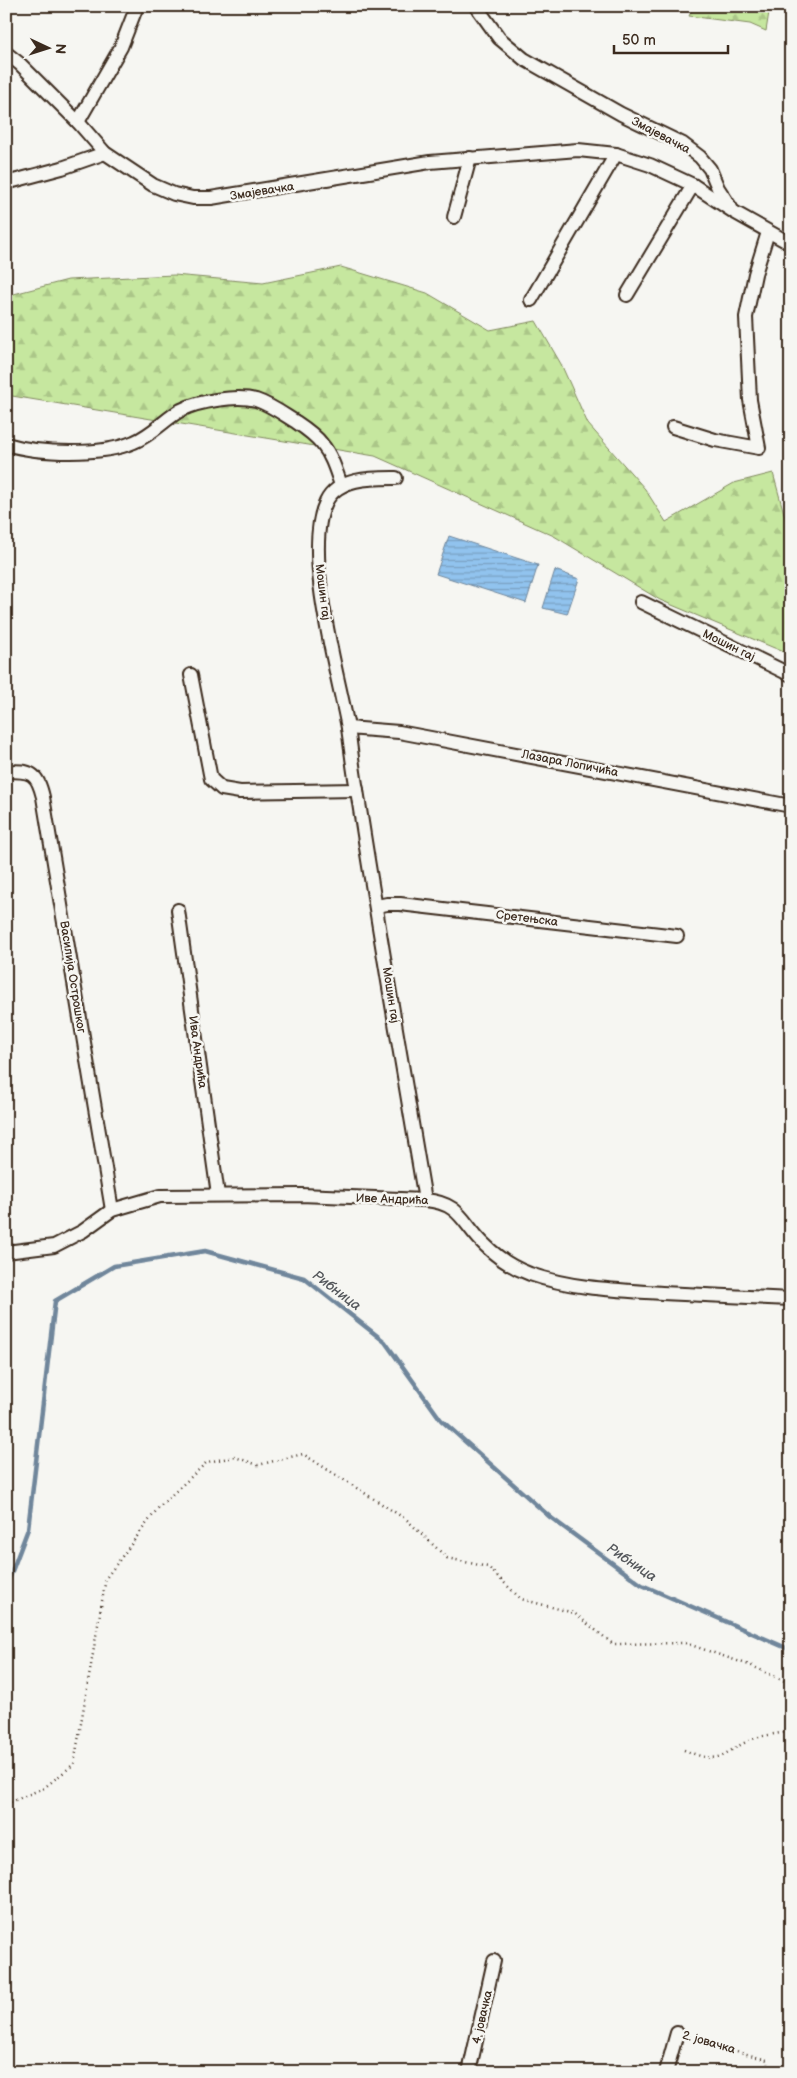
<svg xmlns="http://www.w3.org/2000/svg" width="797" height="2078" font-family="'Balsamiq Sans',sans-serif">
<style>
.forest{fill:url(#forest-firs);stroke:#80885e}
.water{fill:url(#water-rules);stroke:#6f869b}
.lines{fill:none;stroke-linecap:round;stroke-linejoin:round}
.stream{stroke:#6f869b;stroke-width:4.5}
.street-casing{stroke:#3b2a1e;stroke-width:16}
.path{stroke:#3b2a1e;stroke-width:2.5;stroke-dasharray:1 4;stroke-linecap:butt}
.street{stroke:#f6f6f2;stroke-width:12}
.labels{text-anchor:middle;stroke-width:5;stroke-linejoin:round;paint-order:stroke}
.street-label{font-size:12px;fill:#3b2a1e;stroke:#f6f6f2}
.water-label{font-size:14px;font-style:italic;fill:#55585c;stroke:#f6f6f2}
</style>
<defs>
<pattern id="forest-firs" width="22" height="20" patternUnits="userSpaceOnUse" patternTransform="scale(1.25)"><rect width="22" height="20" fill="#c6e79f"/><path d="M5 1l3.5 6h-7zM16 11l3.5 6h-7z" fill="#abc688"/></pattern>
<pattern id="water-rules" width="6" height="5" patternUnits="userSpaceOnUse" patternTransform="scale(1.25)"><rect width="6" height="5" fill="#91c3ee"/><path d="M0 2.5h6" fill="none" stroke="#789fc0"/></pattern>
</defs>
<rect width="100%" height="100%" fill="#f6f6f2"/>
<filter id="ink" filterUnits="userSpaceOnUse"><feTurbulence type="fractalNoise" baseFrequency=".02" numOctaves="2"/><feDisplacementMap in="SourceGraphic" scale="10" xChannelSelector="R" yChannelSelector="G"/><feConvolveMatrix kernelMatrix="1 2 1 2 8 2 1 2 1" color-interpolation-filters="sRGB"/></filter>
<g filter="url(#ink)">
<g class="forest">
<path d="M 694,6 L 770,6 L 766,31 L 750,24 L 689,16 Z"/>
<path d="M 341,267 L 427,293 L 490,330 L 536,321 L 561,364 L 588,424 L 645,489 L 666,522 L 734,483 L 773,473 L 791,539 L 791,655 L 660,600 L 554,536 L 375,456 L 6,395 L 6,296 L 68,280 L 174,275 L 263,283 Z"/>
</g>
<g class="water">
<path d="M 449,536 L 538,565 L 526,603 L 436,574 Z"/>
<path d="M 555,570 L 579,579 L 567,614 L 543,608 Z"/>
</g>
<g class="lines">
<path class="stream" d="M 6,1587 L 28,1529 L 55,1301 L 114,1266 L 205,1251 L 304,1278 L 385,1342 L 441,1420 L 550,1517 L 642,1585 L 791,1650"/>
<g class="street-casing">
<g id="street">
<path d="M 476,6 L 499,38 L 524,59 L 621,114 L 683,144 L 700,157 L 710,169 L 718,188 L 731,208"/>
<path d="M 6,53 L 20,64 L 78,122 L 105,153 L 153,185 L 174,194 L 193,198 L 211,198 L 430,162 L 578,150 L 616,154 L 650,165 L 693,185 L 734,212 L 791,244"/>
<path d="M 78,122 L 121,47 L 137,6"/>
<path d="M 6,183 L 62,168 L 105,153"/>
<path d="M 454,217 L 470,158"/>
<path d="M 627,295 L 693,185"/>
<path d="M 531,300 L 616,154"/>
<path d="M 673,427 L 715,440 L 759,448 L 750,400 L 746,317 L 755,274 L 768,232"/>
<path d="M 6,444 C 39,454 102,456 134,442 C 152,435 165,419 181,410 C 199,401 236,395 256,400 C 271,405 283,414 296,422 C 305,428 316,436 322,444 C 332,456 336,471 341,485"/>
<path d="M 396,478 C 373,478 338,477 326,502 C 302,551 338,673 348,728 C 351,748 353,769 357,790 C 378,927 402,1063 425,1200"/>
<path d="M 641,602 L 791,675"/>
<path d="M 191,675 L 211,779 L 222,789 L 240,792 L 357,790"/>
<path d="M 348,728 L 399,732 L 791,806"/>
<path d="M 6,771 C 31,771 37,772 43,797 L 112,1210"/>
<path d="M 377,906 L 387,904 L 400,904 L 677,936"/>
<path d="M 178,910 L 218,1195"/>
<path d="M 6,1252 L 54,1246 L 83,1231 L 112,1210 L 160,1196 L 301,1195 L 425,1200 C 462,1203 462,1224 486,1246 C 498,1258 514,1268 530,1274 C 573,1289 617,1290 662,1293 C 705,1295 748,1297 791,1299"/>
<path d="M 469,2072 L 494,1961"/>
<path d="M 666,2072 L 677,2033"/>
</g>
</g>
<g class="path">
<path d="M 684,1750 C 720,1765 718,1756 748,1741 C 760,1735 778,1734 791,1731"/>
<path d="M 6,1804 L 44,1788 L 74,1764 L 106,1578 L 159,1507 L 207,1462 L 235,1457 L 258,1465 L 303,1454 L 407,1520 L 447,1558 L 488,1567 L 521,1599 L 574,1613 L 613,1644 L 685,1643 L 752,1666 L 791,1684"/>
<path d="M 689,2037 L 767,2060 L 768,2072"/>
</g>
<use href="#street" class="street"/>
</g>
</g>
<g class="labels">
<g class="street-label">
<text transform="translate(661 135) rotate(28)" y="4">Змајевачка</text>
<text transform="translate(262 191) rotate(-9)" y="4">Змајевачка</text>
<text transform="translate(323 592) rotate(83)" y="4">Мошин гај</text>
<text transform="translate(729 645) rotate(26)" y="4">Мошин гај</text>
<text transform="translate(570 763) rotate(11)" y="4">Лазара Лопичића</text>
<text transform="translate(527 918) rotate(7)" y="4">Сретењска</text>
<text transform="translate(73 977) rotate(81)" y="4">Василија Острошког</text>
<text transform="translate(391 995) rotate(81)" y="4">Мошин гај</text>
<text transform="translate(198 1052) rotate(82)" y="4">Ива Андрића</text>
<text transform="translate(392 1199) rotate(2)" y="4">Иве Андрића</text>
<text transform="translate(482 2017) rotate(-77)" y="4">4. јовачка</text>
<text transform="translate(709 2042) rotate(16)" y="4">2. јовачка</text>
</g>
<g class="water-label">
<text transform="translate(337 1290) rotate(37)" y="5">Рибница</text>
<text transform="translate(632 1562) rotate(34)" y="5">Рибница</text>
</g>
</g>
<rect width="797" height="2078" fill="none" stroke="#f6f6f2" stroke-width="25"/>
<rect x="12" y="12" width="772" height="2053" fill="none" stroke="#3b2a1e" stroke-width="2" filter="url(#ink)"/>
<g transform="translate(48 48) rotate(94)" stroke="#f6f6f2" stroke-width="4" paint-order="stroke">
<path d="M0-4L9 19L0 12L-9 19Z" fill="#3b2a1e"/>
<text y="-8" font-size="14" font-weight="bold" text-anchor="middle" fill="#3b2a1e">N</text>
</g>
<path d="M614 45v8h114v-8" fill="none" stroke="#3b2a1e" stroke-width="2.5"/>
<text x="622" y="45" font-size="15" fill="#3b2a1e" stroke="#f6f6f2" stroke-width="4" paint-order="stroke">50 m</text>
</svg>
